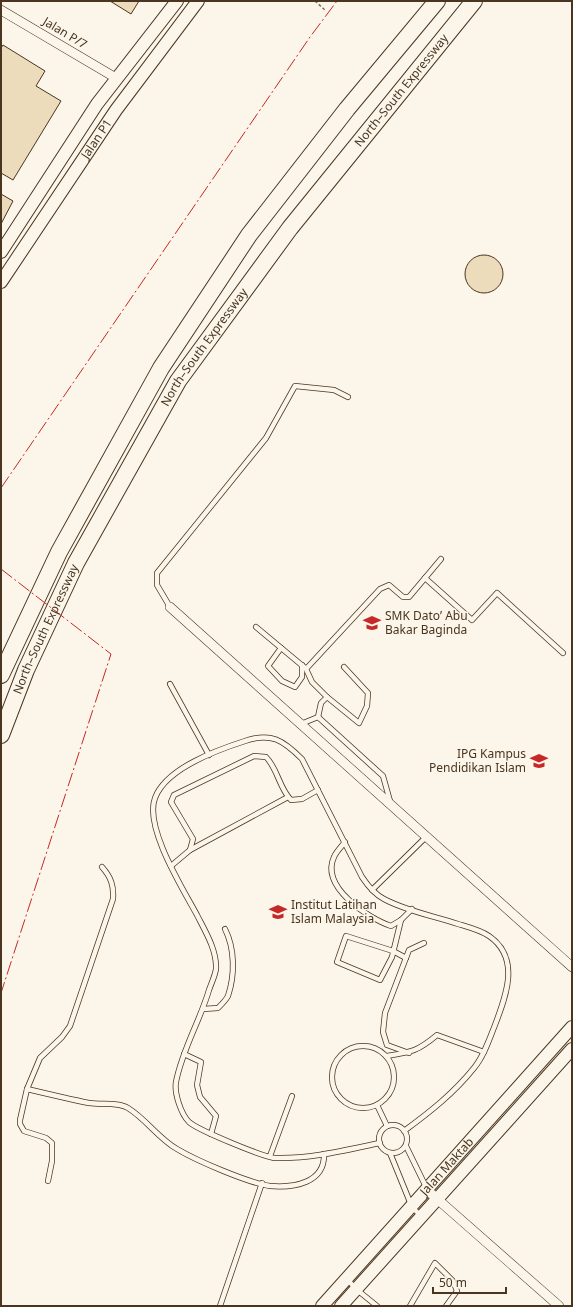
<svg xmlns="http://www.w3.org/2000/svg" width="573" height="1307" font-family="'Noto Sans',sans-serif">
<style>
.building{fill:#ecdcbc;stroke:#4a3520}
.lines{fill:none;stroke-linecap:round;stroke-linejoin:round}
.lane-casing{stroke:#4a3520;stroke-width:6}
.street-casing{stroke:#4a3520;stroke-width:10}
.secondary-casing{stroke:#4a3520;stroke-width:14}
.highway-casing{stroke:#4a3520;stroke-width:18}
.path{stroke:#7f6f5c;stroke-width:1.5;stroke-dasharray:3 2;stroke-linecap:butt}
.lane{stroke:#fbf6e9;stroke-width:4.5}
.street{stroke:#fbf6e9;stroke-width:9}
.secondary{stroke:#fbf6e9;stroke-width:12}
.highway{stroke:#fbf6e9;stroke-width:16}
.power{stroke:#c62828;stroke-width:1;stroke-dasharray:14 3 2 3;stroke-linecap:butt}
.labels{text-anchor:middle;stroke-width:3;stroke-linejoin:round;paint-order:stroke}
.street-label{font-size:12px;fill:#4a3520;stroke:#fbf6e9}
.poi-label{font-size:12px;fill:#4a3520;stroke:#fbf6e9;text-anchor:start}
</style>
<rect width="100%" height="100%" fill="#fbf6e9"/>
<g class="building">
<path d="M 110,1 L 139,1 L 131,14 Z"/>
<path d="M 3,45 L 45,71 L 36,86 L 61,101 L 13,180 L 1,173 L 1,48 Z"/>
<path d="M 1,194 L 13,201 L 1,224 Z"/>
<circle cx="484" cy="274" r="19"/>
</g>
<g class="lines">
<g class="lane-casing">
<g id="lane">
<path d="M 425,578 L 472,620 L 497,593 L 563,653"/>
<path d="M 170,607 L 157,585 L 157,573 L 266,438 L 295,386 L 334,390 L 348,397"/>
<path d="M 256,627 L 304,667"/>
<path d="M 281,648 L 268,666 L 282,681 L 295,687 L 302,677 L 302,665"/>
<path d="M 170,684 L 209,755"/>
<path d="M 327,697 L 359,723 L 367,706 L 368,693 L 344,667"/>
<path d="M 318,717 L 321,703 L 327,697 L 312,682 L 306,669 L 380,589 L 389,585 L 403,597 L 409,597 L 441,559"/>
<path d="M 301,724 L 318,717 L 383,776 L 390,801"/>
<path d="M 345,842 C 341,847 336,852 334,857 C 320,887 368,918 391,926 L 401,920 L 412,909"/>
<path d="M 190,850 L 288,797"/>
<path d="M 171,866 L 190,850 L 193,839 L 171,802 L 174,795 L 254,756 L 266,757 C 278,769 279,788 291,800 L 302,799 L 318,790"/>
<path d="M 372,890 L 426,837"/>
<path d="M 401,920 L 392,957 L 380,980 L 337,962 L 346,936 L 393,951 L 406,958"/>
<path d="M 203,1009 L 218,1008 C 221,1005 226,1000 228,996 C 235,975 235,949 225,929"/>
<circle cx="363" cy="1077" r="31"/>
<path d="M 409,1053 L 387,1045 L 383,1032 L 385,1013 L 409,950 L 424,943"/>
<path d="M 184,1054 L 201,1062 L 197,1085 L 200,1097 L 216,1116 L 211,1134"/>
<path d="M 387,1056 C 412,1052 418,1051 437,1035 L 484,1052"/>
<path d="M 27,1089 C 48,1094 69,1099 89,1103 C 101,1105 118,1102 128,1108 C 146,1119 159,1139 177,1149 C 197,1161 249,1183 270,1186 C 294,1188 325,1183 324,1154"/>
<path d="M 377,1105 L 387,1126"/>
<circle cx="393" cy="1139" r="14"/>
<path d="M 380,1143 C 346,1150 311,1159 276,1158 C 265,1158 198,1130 189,1122 C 181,1114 174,1093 176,1082 C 182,1050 200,1021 209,990 C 211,984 215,976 216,969 C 217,950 205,931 197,915 C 183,889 144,827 155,798 C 166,768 217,750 245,741 C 271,732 283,740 302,759 L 362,877 C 368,886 374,894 384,899 C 406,911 434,916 458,924 C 468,927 480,930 489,936 C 521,958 506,996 495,1025 C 489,1040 484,1056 474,1068 C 454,1093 430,1112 404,1131"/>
<path d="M 406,1146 L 426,1187"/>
<path d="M 390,1153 L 412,1207 L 421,1216"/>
<path d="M 270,1156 L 292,1096"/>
<path d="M 48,1181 L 52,1161 L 52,1143 L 46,1138 L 24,1131 L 20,1124 L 20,1120 L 27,1089 L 40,1058 L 62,1037 L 70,1026 L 113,899 C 114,886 111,877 102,867"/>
<path d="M 347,1279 L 356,1289 L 377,1306"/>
<path d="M 220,1306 L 262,1183"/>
<path d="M 410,1306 L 435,1263 L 453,1281 L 457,1291 L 446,1306"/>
</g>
</g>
<g class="street-casing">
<g id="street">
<path d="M 1,10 L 116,78"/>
<path d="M 170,607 L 572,967"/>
<path d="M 427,1190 L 559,1306"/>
</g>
</g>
<g class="secondary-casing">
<g id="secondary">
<path d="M 1,252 L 97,104 L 177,1"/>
<path id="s1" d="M 1,282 L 116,110 L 198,1"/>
<path id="s2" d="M 322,1306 L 572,1027"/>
<path d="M 341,1306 L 572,1049"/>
</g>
</g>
<g class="highway-casing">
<g id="highway">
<path d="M 1,675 L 59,552 L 161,368 L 249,235 L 347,109 L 437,1"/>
<path id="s3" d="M 1,735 L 26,670 L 76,563 L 178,381 L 290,228 L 474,1"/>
</g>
</g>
<path class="path" d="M 315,1 L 325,10"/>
<use href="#lane" class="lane"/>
<use href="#street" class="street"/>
<use href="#secondary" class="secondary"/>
<use href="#highway" class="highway"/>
<g class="power">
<path d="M 1,488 L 310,37 L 337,1"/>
<path d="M 1,569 L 111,654 L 1,993"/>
</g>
</g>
<defs>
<g id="school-bare" transform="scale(1.38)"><path d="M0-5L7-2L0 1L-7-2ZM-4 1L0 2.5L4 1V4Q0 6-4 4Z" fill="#c62828" stroke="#fbf6e9" stroke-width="2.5" paint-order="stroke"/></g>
<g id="university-bare" transform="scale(1.38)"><path d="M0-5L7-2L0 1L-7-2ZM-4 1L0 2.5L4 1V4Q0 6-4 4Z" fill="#c62828" stroke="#fbf6e9" stroke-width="2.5" paint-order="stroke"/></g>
</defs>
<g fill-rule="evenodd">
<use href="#school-bare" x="372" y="623"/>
<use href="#university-bare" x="539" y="761"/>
<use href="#university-bare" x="278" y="912"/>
</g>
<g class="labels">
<g class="street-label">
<text transform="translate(65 33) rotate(31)" y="4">Jalan P/7</text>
<text dy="4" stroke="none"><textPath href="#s3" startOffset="763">North–South Expressway</textPath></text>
<text dy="4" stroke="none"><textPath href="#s1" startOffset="172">Jalan P1</textPath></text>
<text dy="4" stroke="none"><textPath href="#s3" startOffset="439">North–South Expressway</textPath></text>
<text dy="4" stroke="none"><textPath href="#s3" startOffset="115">North–South Expressway</textPath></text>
<text dy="4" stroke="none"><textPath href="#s2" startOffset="187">Jalan Maktab</textPath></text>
</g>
<g class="poi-label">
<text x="385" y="620">SMK Dato’ Abu<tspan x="385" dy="14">Bakar Baginda</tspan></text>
<text x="526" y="758" text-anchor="end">IPG Kampus<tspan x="526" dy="14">Pendidikan Islam</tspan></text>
<text x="291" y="909">Institut Latihan<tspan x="291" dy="14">Islam Malaysia</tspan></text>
</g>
</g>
<rect width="573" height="1307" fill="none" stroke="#4a3520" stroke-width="4"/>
<path d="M433 1287v6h73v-6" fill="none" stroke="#4a3520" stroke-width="2"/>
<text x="439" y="1287" font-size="12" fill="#4a3520" stroke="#fbf6e9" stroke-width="3" paint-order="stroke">50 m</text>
</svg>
